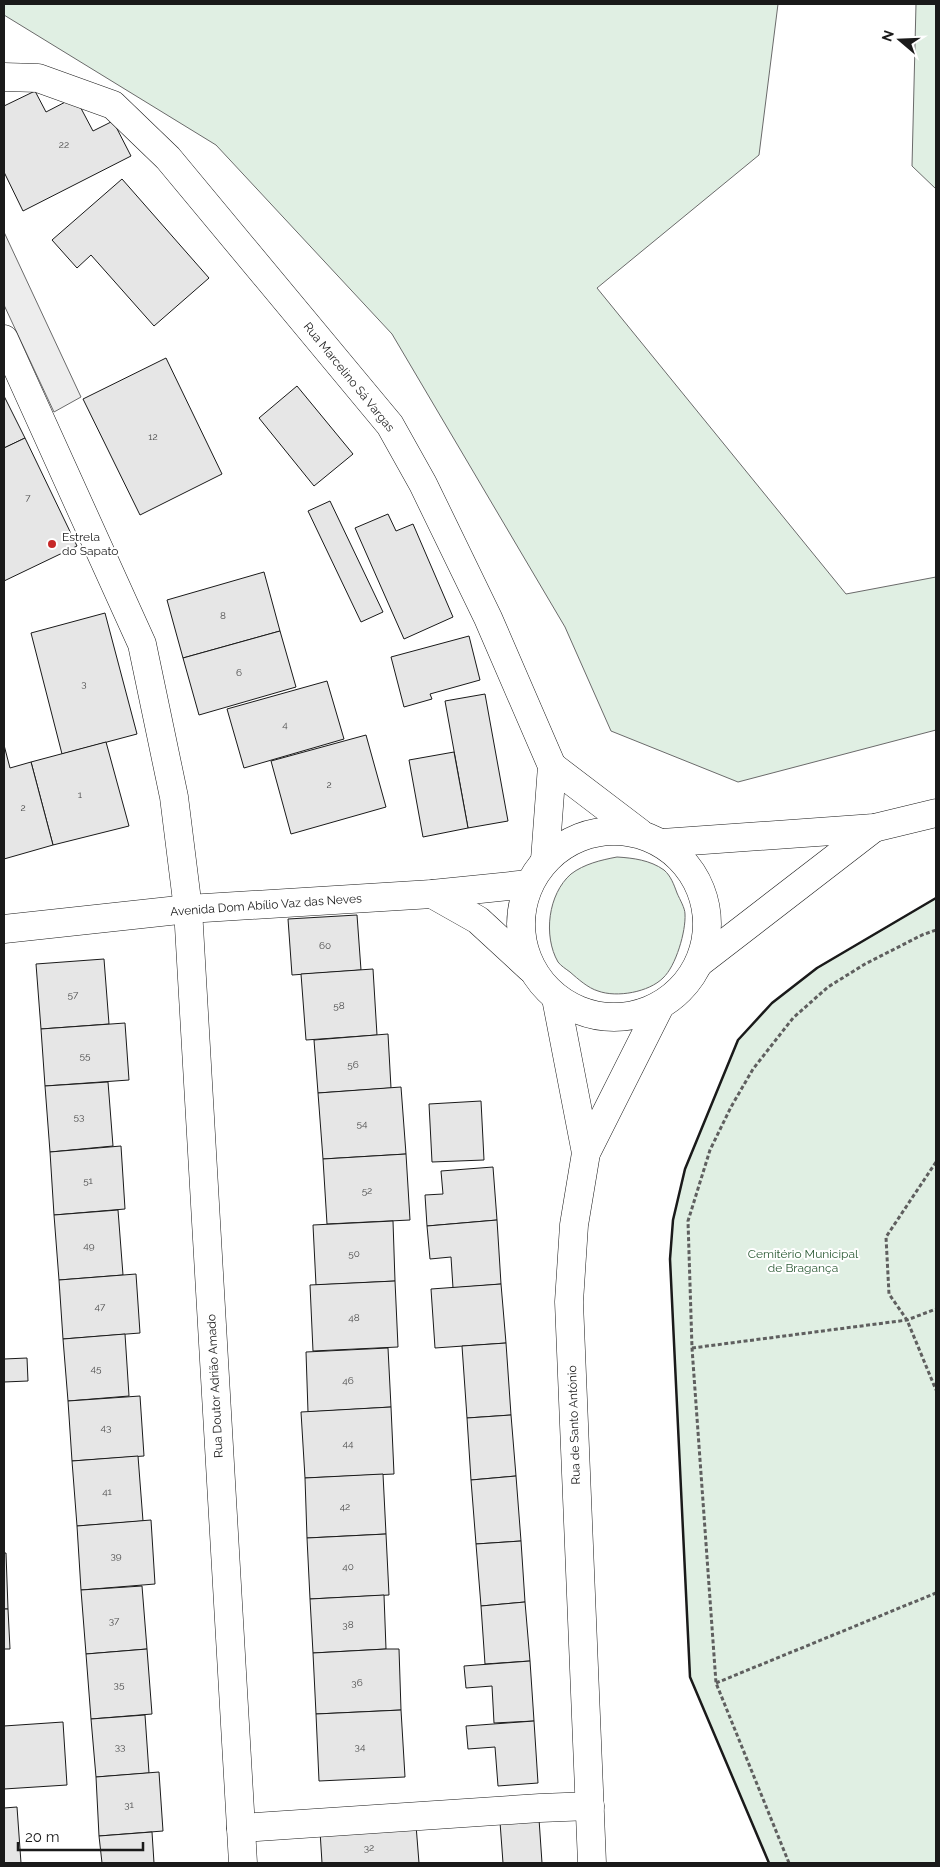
<svg xmlns="http://www.w3.org/2000/svg" width="940" height="1867" font-family="Raleway,sans-serif">
<style>
.green{fill:#e0efe3;stroke:#6a6a6a}
.parking{fill:#ededed;stroke:#6a6a6a}
.building{fill:#e6e6e6;stroke:#1a1a1a}
.lines{fill:none;stroke-linecap:round;stroke-linejoin:round}
.street-casing{stroke:#1a1a1a;stroke-width:29}
.secondary-casing{stroke:#1a1a1a;stroke-width:29}
.path{stroke:#5f5f5f;stroke-width:3;stroke-dasharray:4 2.5;stroke-linecap:butt}
.street{stroke:#fff;stroke-width:28}
.secondary{stroke:#fff;stroke-width:28}
.wall{stroke:#1a1a1a;stroke-width:2.5}
.poi-dot{fill:#c62828;stroke:#fff;stroke-width:2}
.labels{text-anchor:middle;stroke-width:4;stroke-linejoin:round;paint-order:stroke}
.number-label{font-size:10px;fill:#4d4d4d}
.street-label{font-size:12px;fill:#1a1a1a;stroke:#fff}
.poi-label{font-size:12px;fill:#1a1a1a;stroke:#fff;text-anchor:start}
.park-label{font-size:12px;fill:#2b5a34;stroke:#fff}
</style>
<rect width="100%" height="100%" fill="#fff"/>
<g class="green">
<path d="M 4,4 L 778,4 L 759,155 L 597,288 L 846,594 L 936,577 L 936,730 L 738,782 L 611,731 L 565,627 L 392,334 L 216,145 L 4,15 Z"/>
<path d="M 916,4 L 936,4 L 936,189 L 912,166 Z"/>
<path d="M 617,857 C 633,858 650,860 664,870 C 671,876 674,885 677,893 C 680,900 685,908 685,914 C 686,931 676,966 663,978 C 649,992 617,998 598,991 C 588,988 578,979 570,972 C 566,969 561,966 558,962 C 543,936 548,894 571,874 C 584,864 601,860 617,857 Z"/>
<path d="M 936,898 L 936,1863 L 769,1863 L 690,1677 L 670,1259 L 673,1220 L 685,1169 L 738,1040 L 772,1003 L 817,968 Z"/>
</g>
<path class="parking" d="M 4,232 L 81,397 L 54,412 L 4,305 Z"/>
<g class="building">
<path d="M 35,91 L 46,112 L 75,97 L 93,131 L 113,121 L 131,156 L 23,211 L 4,172 L 4,106 Z"/>
<path d="M 122,179 L 209,278 L 154,326 L 91,255 L 77,268 L 52,240 Z"/>
<path d="M 166,358 L 222,474 L 140,515 L 83,399 Z"/>
<path d="M 297,386 L 353,454 L 314,486 L 259,418 Z"/>
<path d="M 4,396 L 25,438 L 4,448 Z"/>
<path d="M 25,438 L 77,546 L 4,581 L 4,448 Z"/>
<path d="M 330,501 L 383,612 L 361,622 L 308,511 Z"/>
<path d="M 388,514 L 396,531 L 413,524 L 453,617 L 404,639 L 355,528 Z"/>
<path d="M 264,572 L 280,631 L 183,658 L 167,600 Z"/>
<path d="M 105,613 L 137,734 L 62,754 L 31,633 Z"/>
<path d="M 280,631 L 296,687 L 199,715 L 183,658 Z"/>
<path d="M 469,636 L 480,680 L 430,694 L 432,699 L 404,707 L 391,657 Z"/>
<path d="M 327,681 L 344,739 L 244,768 L 227,709 Z"/>
<path d="M 485,694 L 508,821 L 468,828 L 445,701 Z"/>
<path d="M 366,735 L 386,807 L 291,834 L 271,761 Z"/>
<path d="M 106,742 L 129,826 L 53,845 L 31,762 Z"/>
<path d="M 4,745 L 10,768 L 31,762 L 53,845 L 4,859 Z"/>
<path d="M 454,752 L 468,828 L 423,837 L 409,760 Z"/>
<path d="M 357,915 L 361,970 L 292,975 L 288,919 Z"/>
<path d="M 104,959 L 109,1024 L 41,1029 L 36,964 Z"/>
<path d="M 373,969 L 377,1035 L 306,1040 L 301,974 Z"/>
<path d="M 125,1023 L 129,1080 L 45,1086 L 41,1029 Z"/>
<path d="M 388,1034 L 391,1088 L 318,1093 L 314,1040 Z"/>
<path d="M 108,1082 L 113,1146 L 50,1152 L 45,1086 Z"/>
<path d="M 401,1087 L 406,1154 L 323,1159 L 318,1093 Z"/>
<path d="M 481,1101 L 484,1160 L 432,1162 L 429,1104 Z"/>
<path d="M 121,1146 L 125,1209 L 54,1215 L 50,1152 Z"/>
<path d="M 406,1154 L 410,1220 L 327,1224 L 323,1159 Z"/>
<path d="M 493,1167 L 497,1220 L 427,1226 L 425,1195 L 443,1194 L 441,1171 Z"/>
<path d="M 118,1210 L 123,1275 L 59,1280 L 54,1215 Z"/>
<path d="M 497,1220 L 501,1284 L 453,1288 L 451,1257 L 430,1259 L 427,1226 Z"/>
<path d="M 393,1221 L 395,1281 L 316,1285 L 313,1225 Z"/>
<path d="M 136,1274 L 140,1333 L 63,1339 L 59,1280 Z"/>
<path d="M 395,1281 L 398,1347 L 313,1351 L 310,1285 Z"/>
<path d="M 501,1284 L 506,1343 L 435,1348 L 431,1289 Z"/>
<path d="M 125,1334 L 129,1396 L 68,1401 L 63,1339 Z"/>
<path d="M 506,1343 L 511,1415 L 467,1418 L 462,1346 Z"/>
<path d="M 388,1348 L 391,1407 L 308,1412 L 306,1352 Z"/>
<path d="M 27,1358 L 28,1381 L 4,1382 L 4,1359 Z"/>
<path d="M 140,1396 L 144,1456 L 72,1461 L 68,1401 Z"/>
<path d="M 391,1407 L 394,1474 L 305,1478 L 301,1412 Z"/>
<path d="M 511,1415 L 516,1476 L 471,1480 L 467,1418 Z"/>
<path d="M 138,1456 L 143,1521 L 77,1526 L 72,1461 Z"/>
<path d="M 383,1474 L 386,1534 L 307,1538 L 305,1478 Z"/>
<path d="M 516,1476 L 521,1541 L 476,1544 L 471,1480 Z"/>
<path d="M 151,1520 L 155,1584 L 81,1590 L 77,1526 Z"/>
<path d="M 386,1534 L 389,1595 L 310,1599 L 307,1538 Z"/>
<path d="M 521,1541 L 525,1602 L 481,1606 L 476,1544 Z"/>
<path d="M 4,1553 L 6,1553 L 8,1609 L 4,1609 Z"/>
<path d="M 142,1586 L 147,1649 L 86,1654 L 81,1590 Z"/>
<path d="M 384,1595 L 386,1649 L 313,1653 L 310,1599 Z"/>
<path d="M 525,1602 L 530,1661 L 485,1664 L 481,1606 Z"/>
<path d="M 4,1609 L 8,1609 L 10,1649 L 4,1649 Z"/>
<path d="M 147,1649 L 152,1714 L 91,1719 L 86,1654 Z"/>
<path d="M 386,1649 L 399,1649 L 401,1710 L 316,1714 L 313,1653 Z"/>
<path d="M 530,1661 L 534,1721 L 494,1723 L 492,1686 L 466,1688 L 464,1666 Z"/>
<path d="M 401,1710 L 405,1777 L 319,1781 L 316,1714 Z"/>
<path d="M 145,1715 L 149,1773 L 96,1777 L 91,1719 Z"/>
<path d="M 534,1721 L 538,1783 L 498,1786 L 495,1747 L 468,1749 L 466,1726 Z"/>
<path d="M 63,1722 L 67,1785 L 4,1789 L 4,1726 Z"/>
<path d="M 159,1772 L 163,1831 L 99,1836 L 96,1777 Z"/>
<path d="M 17,1807 L 21,1863 L 4,1863 L 4,1808 Z"/>
<path d="M 539,1819 L 542,1863 L 503,1863 L 500,1822 Z"/>
<path d="M 416,1825 L 419,1863 L 322,1863 L 320,1831 Z"/>
<path d="M 152,1832 L 154,1863 L 102,1863 L 99,1836 Z"/>
</g>
<g class="lines">
<g class="street-casing">
<g id="street">
<path d="M 4,77 L 38,78 L 113,105 L 168,158 L 390,425 L 423,484 L 488,618 L 552,766 L 545,860"/>
<path d="M 4,339 L 142,644 L 174,797 L 188,909 L 243,1863"/>
<path d="M 552,766 L 640,833"/>
<path d="M 241,1828 L 540,1808 L 590,1806"/>
</g>
</g>
<g class="secondary-casing">
<g id="secondary">
<circle cx="614" cy="924" r="93"/>
<path d="M 662,843 L 874,828 L 936,813"/>
<path d="M 432,894 L 478,920 L 530,968"/>
<path d="M 4,929 L 188,909 L 432,894 L 529,884"/>
<path d="M 699,963 L 874,828"/>
<path d="M 556,998 L 586,1153"/>
<path d="M 592,1863 L 569,1302 L 574,1225 L 586,1153 L 660,1006"/>
</g>
</g>
<g class="path">
<path d="M 936,1162 L 886,1237 L 889,1294 L 907,1320 L 936,1390"/>
<path d="M 692,1348 L 907,1320 L 936,1309"/>
<path d="M 716,1683 L 936,1593"/>
<path d="M 789,1863 L 716,1683 L 692,1348 L 688,1221 L 710,1150 L 731,1107 L 753,1069 L 793,1018 L 828,987 L 865,964 L 922,935 L 936,930"/>
</g>
<use href="#street" class="street"/>
<use href="#secondary" class="secondary"/>
<path class="wall" d="M 769,1863 L 690,1677 L 670,1259 L 673,1220 L 685,1169 L 738,1040 L 772,1003 L 817,968 L 936,898"/>
</g>
<circle class="poi-dot" cx="52" cy="544" r="5"/>
<g class="labels">
<g class="number-label">
<text x="64" y="148">22</text>
<text x="153" y="440">12</text>
<text x="28" y="501">7</text>
<text x="223" y="619">8</text>
<text x="239" y="676">6</text>
<text x="84" y="687">3</text>
<text x="285" y="728">4</text>
<text x="329" y="788">2</text>
<text x="80" y="798">1</text>
<text x="23" y="811">2</text>
<text x="325" y="949">60</text>
<text x="73" y="998">57</text>
<text x="339" y="1009">58</text>
<text x="85" y="1059">55</text>
<text x="353" y="1068">56</text>
<text x="79" y="1120">53</text>
<text x="362" y="1127">54</text>
<text x="88" y="1184">51</text>
<text x="367" y="1194">52</text>
<text x="89" y="1249">49</text>
<text x="354" y="1257">50</text>
<text x="100" y="1310">47</text>
<text x="354" y="1321">48</text>
<text x="96" y="1372">45</text>
<text x="348" y="1384">46</text>
<text x="106" y="1431">43</text>
<text x="348" y="1447">44</text>
<text x="107" y="1495">41</text>
<text x="345" y="1510">42</text>
<text x="116" y="1559">39</text>
<text x="348" y="1570">40</text>
<text x="114" y="1624">37</text>
<text x="348" y="1628">38</text>
<text x="357" y="1686">36</text>
<text x="119" y="1688">35</text>
<text x="120" y="1750">33</text>
<text x="360" y="1750">34</text>
<text x="129" y="1808">31</text>
<text x="369" y="1851">32</text>
</g>
<g class="street-label">
<text transform="translate(349 377) rotate(51)" y="4">Rua Marcelino Sá Vargas</text>
<text transform="translate(266 905) rotate(-4)" y="4">Avenida Dom Abílio Vaz das Neves</text>
<text transform="translate(215 1386) rotate(-93)" y="4">Rua Doutor Adrião Amado</text>
<text transform="translate(574 1425) rotate(-92)" y="4">Rua de Santo António</text>
</g>
<g class="poi-label">
<text x="62" y="541">Estrela<tspan x="62" dy="14">do Sapato</tspan></text>
</g>
<g class="park-label">
<text x="803" y="1258">Cemitério Municipal<tspan x="803" dy="14">de Bragança</tspan></text>
</g>
</g>
<rect width="940" height="1867" fill="none" stroke="#1a1a1a" stroke-width="10"/>
<g transform="translate(900 40) rotate(289)" stroke="#ffffff" stroke-width="4" paint-order="stroke">
<path d="M0-4L9 19L0 12L-9 19Z" fill="#1a1a1a"/>
<text y="-8" font-size="14" font-weight="bold" text-anchor="middle" fill="#1a1a1a">N</text>
</g>
<path d="M18 1842v8h125v-8" fill="none" stroke="#1a1a1a" stroke-width="2.5"/>
<text x="25" y="1842" font-size="15" fill="#1a1a1a" stroke="#ffffff" stroke-width="4" paint-order="stroke">20 m</text>
</svg>
